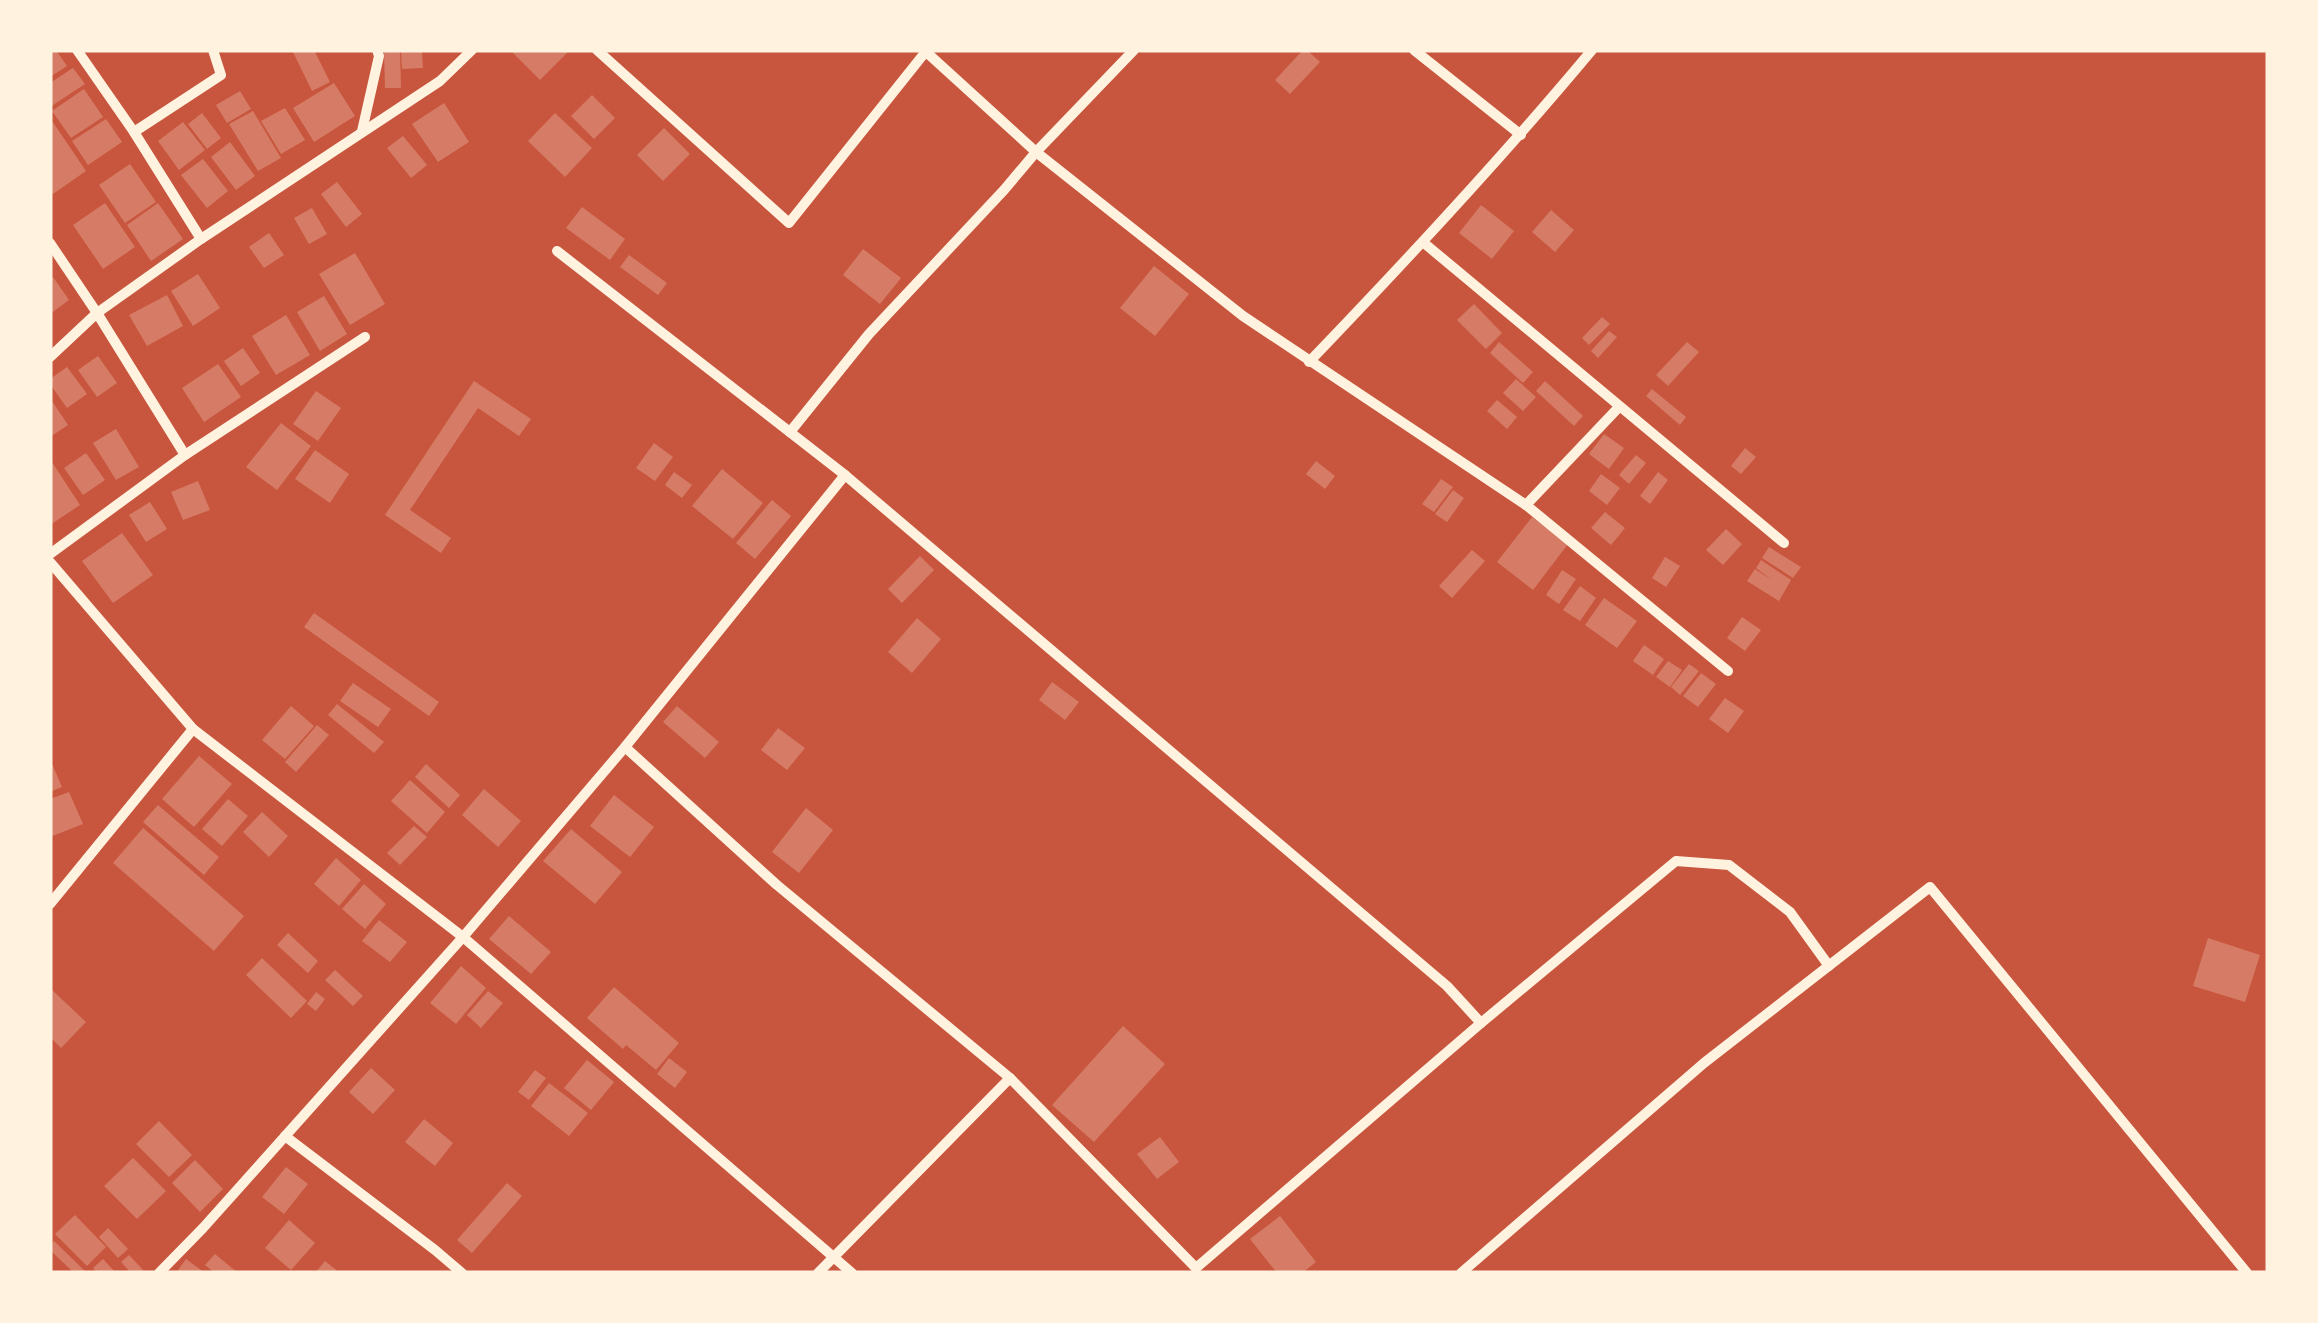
<svg xmlns="http://www.w3.org/2000/svg" width="2318" height="1323" font-family="Mulish,sans-serif">
<style>
.building{fill:#d67c66}
.lines{fill:none;stroke-linecap:round;stroke-linejoin:round}
.minor{stroke:#fff3e0;stroke-width:10}
</style>
<rect width="100%" height="100%" fill="#c8553d"/>
<g class="building">
<path d="M 50,50 L 56,50 L 67,66 L 50,77 Z"/>
<path d="M 292,50 L 314,50 L 330,82 L 312,91 Z"/>
<path d="M 384,50 L 400,50 L 401,88 L 385,88 Z"/>
<path d="M 401,50 L 422,50 L 423,68 L 402,69 Z"/>
<path d="M 510,50 L 570,50 L 540,80 Z"/>
<path d="M 1303,50 L 1307,50 L 1320,62 L 1290,94 L 1275,80 Z"/>
<path d="M 73,68 L 85,84 L 50,107 L 50,83 Z"/>
<path d="M 334,83 L 355,116 L 314,142 L 293,108 Z"/>
<path d="M 84,89 L 103,117 L 71,138 L 52,111 Z"/>
<path d="M 240,91 L 251,109 L 227,123 L 216,105 Z"/>
<path d="M 592,95 L 615,118 L 594,139 L 571,116 Z"/>
<path d="M 444,103 L 469,142 L 438,162 L 412,124 Z"/>
<path d="M 285,108 L 305,140 L 281,154 L 261,121 Z"/>
<path d="M 253,111 L 281,158 L 258,171 L 229,124 Z"/>
<path d="M 202,113 L 221,138 L 207,149 L 188,124 Z"/>
<path d="M 555,113 L 592,148 L 565,177 L 528,141 Z"/>
<path d="M 50,118 L 86,171 L 53,194 L 50,189 Z"/>
<path d="M 106,119 L 122,142 L 88,165 L 72,141 Z"/>
<path d="M 183,122 L 205,150 L 179,170 L 158,141 Z"/>
<path d="M 664,128 L 690,154 L 663,181 L 637,155 Z"/>
<path d="M 403,136 L 427,165 L 411,178 L 387,148 Z"/>
<path d="M 230,142 L 255,176 L 236,190 L 211,157 Z"/>
<path d="M 203,159 L 228,191 L 207,208 L 181,175 Z"/>
<path d="M 130,164 L 156,202 L 125,223 L 99,185 Z"/>
<path d="M 337,182 L 362,214 L 346,227 L 321,194 Z"/>
<path d="M 105,203 L 135,247 L 103,269 L 73,225 Z"/>
<path d="M 158,203 L 183,239 L 151,261 L 127,225 Z"/>
<path d="M 1481,205 L 1514,231 L 1492,259 L 1459,233 Z"/>
<path d="M 582,207 L 625,239 L 610,260 L 566,228 Z"/>
<path d="M 312,208 L 327,234 L 309,244 L 294,218 Z"/>
<path d="M 1551,210 L 1574,230 L 1555,252 L 1532,232 Z"/>
<path d="M 269,233 L 284,255 L 264,268 L 249,247 Z"/>
<path d="M 863,249 L 901,278 L 880,304 L 843,275 Z"/>
<path d="M 355,253 L 385,304 L 350,325 L 319,274 Z"/>
<path d="M 629,255 L 667,283 L 658,295 L 620,267 Z"/>
<path d="M 1154,266 L 1189,294 L 1155,336 L 1120,308 Z"/>
<path d="M 198,274 L 220,308 L 193,326 L 171,291 Z"/>
<path d="M 53,277 L 69,300 L 50,314 L 50,279 Z"/>
<path d="M 167,295 L 183,326 L 147,346 L 129,315 Z"/>
<path d="M 324,296 L 347,334 L 320,351 L 297,312 Z"/>
<path d="M 1474,304 L 1502,333 L 1486,349 L 1457,320 Z"/>
<path d="M 286,315 L 310,355 L 276,375 L 252,336 Z"/>
<path d="M 1602,317 L 1610,324 L 1589,345 L 1582,338 Z"/>
<path d="M 1609,331 L 1617,337 L 1598,358 L 1591,351 Z"/>
<path d="M 1499,342 L 1533,372 L 1523,383 L 1490,353 Z"/>
<path d="M 1687,342 L 1699,352 L 1668,386 L 1656,375 Z"/>
<path d="M 243,348 L 260,373 L 241,386 L 224,361 Z"/>
<path d="M 98,356 L 117,383 L 97,397 L 78,370 Z"/>
<path d="M 218,364 L 241,397 L 204,422 L 182,388 Z"/>
<path d="M 67,367 L 87,394 L 67,408 L 50,384 L 50,379 Z"/>
<path d="M 1516,379 L 1536,397 L 1523,411 L 1503,393 Z"/>
<path d="M 474,381 L 531,419 L 519,436 L 478,408 L 410,510 L 451,538 L 441,553 L 385,515 Z"/>
<path d="M 1545,381 L 1583,416 L 1574,426 L 1536,391 Z"/>
<path d="M 1652,389 L 1686,417 L 1680,425 L 1646,396 Z"/>
<path d="M 316,391 L 341,408 L 318,441 L 293,424 Z"/>
<path d="M 50,398 L 68,425 L 50,437 Z"/>
<path d="M 1497,400 L 1517,417 L 1507,429 L 1487,411 Z"/>
<path d="M 281,423 L 311,446 L 277,490 L 246,467 Z"/>
<path d="M 116,429 L 139,467 L 116,480 L 93,443 Z"/>
<path d="M 1604,434 L 1624,448 L 1609,469 L 1589,454 Z"/>
<path d="M 654,443 L 673,457 L 655,481 L 636,468 Z"/>
<path d="M 1745,448 L 1756,457 L 1741,474 L 1731,466 Z"/>
<path d="M 315,450 L 349,474 L 330,503 L 295,479 Z"/>
<path d="M 86,453 L 105,480 L 83,495 L 64,468 Z"/>
<path d="M 1636,455 L 1646,463 L 1629,484 L 1619,475 Z"/>
<path d="M 50,459 L 80,505 L 50,525 Z"/>
<path d="M 1316,461 L 1335,476 L 1325,489 L 1306,474 Z"/>
<path d="M 722,469 L 763,503 L 733,539 L 692,506 Z"/>
<path d="M 674,472 L 692,485 L 682,498 L 665,485 Z"/>
<path d="M 1658,472 L 1668,480 L 1650,504 L 1640,496 Z"/>
<path d="M 1601,474 L 1620,488 L 1607,505 L 1589,491 Z"/>
<path d="M 1441,479 L 1453,487 L 1434,512 L 1422,504 Z"/>
<path d="M 198,481 L 210,510 L 183,520 L 171,492 Z"/>
<path d="M 1453,490 L 1464,498 L 1447,522 L 1435,514 Z"/>
<path d="M 772,500 L 791,516 L 755,559 L 736,543 Z"/>
<path d="M 150,502 L 167,529 L 146,542 L 129,515 Z"/>
<path d="M 1605,512 L 1625,528 L 1611,545 L 1591,528 Z"/>
<path d="M 1532,517 L 1568,544 L 1533,590 L 1497,562 Z"/>
<path d="M 1726,529 L 1742,544 L 1723,565 L 1706,550 Z"/>
<path d="M 122,533 L 153,575 L 113,603 L 82,561 Z"/>
<path d="M 1769,547 L 1801,567 L 1793,578 L 1762,558 Z"/>
<path d="M 1472,550 L 1485,561 L 1452,598 L 1439,586 Z"/>
<path d="M 920,556 L 934,570 L 902,603 L 888,589 Z"/>
<path d="M 1665,557 L 1680,566 L 1666,587 L 1652,578 Z"/>
<path d="M 1761,560 L 1791,580 L 1779,601 L 1747,581 L 1755,569 L 1772,580 L 1756,568 Z"/>
<path d="M 1562,570 L 1576,579 L 1559,604 L 1546,595 Z"/>
<path d="M 1580,586 L 1596,598 L 1580,621 L 1563,610 Z"/>
<path d="M 1604,598 L 1637,621 L 1617,648 L 1585,625 Z"/>
<path d="M 314,613 L 439,702 L 429,716 L 304,627 Z"/>
<path d="M 1742,617 L 1761,630 L 1745,651 L 1727,638 Z"/>
<path d="M 917,618 L 941,639 L 912,673 L 888,652 Z"/>
<path d="M 1644,645 L 1664,659 L 1653,675 L 1633,661 Z"/>
<path d="M 1668,661 L 1682,670 L 1670,687 L 1656,677 Z"/>
<path d="M 1689,664 L 1699,671 L 1680,695 L 1671,687 Z"/>
<path d="M 1701,673 L 1716,684 L 1698,707 L 1683,696 Z"/>
<path d="M 1052,682 L 1079,702 L 1065,720 L 1039,700 Z"/>
<path d="M 353,683 L 391,709 L 378,727 L 340,701 Z"/>
<path d="M 1725,698 L 1744,711 L 1728,733 L 1709,719 Z"/>
<path d="M 337,704 L 384,742 L 374,753 L 328,715 Z"/>
<path d="M 291,706 L 314,726 L 285,759 L 262,740 Z"/>
<path d="M 677,706 L 719,742 L 705,758 L 663,722 Z"/>
<path d="M 317,725 L 329,735 L 296,772 L 285,762 Z"/>
<path d="M 778,728 L 805,748 L 787,770 L 761,750 Z"/>
<path d="M 199,756 L 232,784 L 194,827 L 162,799 Z"/>
<path d="M 50,759 L 62,787 L 50,792 Z"/>
<path d="M 426,764 L 460,795 L 449,808 L 415,777 Z"/>
<path d="M 410,780 L 445,812 L 427,833 L 391,801 Z"/>
<path d="M 484,789 L 521,821 L 498,847 L 462,815 Z"/>
<path d="M 69,792 L 83,824 L 50,837 L 50,799 Z"/>
<path d="M 614,795 L 654,827 L 630,857 L 590,826 Z"/>
<path d="M 228,799 L 248,816 L 222,846 L 202,829 Z"/>
<path d="M 158,805 L 219,857 L 204,875 L 143,822 Z"/>
<path d="M 806,808 L 833,830 L 799,873 L 772,852 Z"/>
<path d="M 262,812 L 288,836 L 269,857 L 243,832 Z"/>
<path d="M 414,826 L 427,837 L 400,865 L 387,853 Z"/>
<path d="M 143,828 L 244,916 L 214,951 L 113,863 Z"/>
<path d="M 571,829 L 622,872 L 595,904 L 543,861 Z"/>
<path d="M 336,858 L 361,880 L 339,906 L 314,884 Z"/>
<path d="M 364,884 L 386,904 L 365,929 L 342,909 Z"/>
<path d="M 509,916 L 551,952 L 531,974 L 489,939 Z"/>
<path d="M 379,920 L 407,942 L 390,962 L 362,941 Z"/>
<path d="M 288,933 L 318,961 L 308,973 L 277,945 Z"/>
<path d="M 2208,938 L 2260,955 L 2245,1002 L 2193,986 Z"/>
<path d="M 262,958 L 307,1001 L 291,1018 L 246,975 Z"/>
<path d="M 461,966 L 486,988 L 456,1024 L 430,1003 Z"/>
<path d="M 335,970 L 363,996 L 353,1006 L 325,980 Z"/>
<path d="M 614,987 L 679,1043 L 656,1070 L 626,1045 L 623,1049 L 587,1018 Z"/>
<path d="M 50,988 L 86,1022 L 61,1048 L 50,1037 Z"/>
<path d="M 488,991 L 503,1003 L 481,1028 L 467,1015 Z"/>
<path d="M 316,992 L 325,999 L 316,1011 L 307,1004 Z"/>
<path d="M 1123,1026 L 1165,1064 L 1094,1142 L 1052,1105 Z"/>
<path d="M 669,1058 L 687,1072 L 675,1088 L 657,1074 Z"/>
<path d="M 587,1060 L 614,1082 L 591,1110 L 564,1088 Z"/>
<path d="M 371,1068 L 395,1090 L 373,1114 L 349,1092 Z"/>
<path d="M 535,1070 L 546,1078 L 529,1100 L 518,1092 Z"/>
<path d="M 549,1083 L 588,1113 L 569,1136 L 531,1106 Z"/>
<path d="M 424,1119 L 453,1143 L 435,1166 L 405,1142 Z"/>
<path d="M 159,1121 L 192,1155 L 169,1177 L 136,1144 Z"/>
<path d="M 1160,1137 L 1179,1162 L 1157,1179 L 1137,1154 Z"/>
<path d="M 133,1158 L 166,1191 L 137,1219 L 104,1186 Z"/>
<path d="M 195,1160 L 223,1189 L 200,1212 L 172,1183 Z"/>
<path d="M 286,1167 L 308,1184 L 284,1214 L 262,1197 Z"/>
<path d="M 507,1183 L 522,1196 L 472,1253 L 457,1240 Z"/>
<path d="M 75,1215 L 106,1247 L 87,1266 L 55,1234 Z"/>
<path d="M 1280,1216 L 1316,1262 L 1302,1273 L 1277,1273 L 1250,1239 Z"/>
<path d="M 289,1220 L 315,1243 L 291,1270 L 265,1248 Z"/>
<path d="M 108,1228 L 128,1249 L 118,1258 L 99,1237 Z"/>
<path d="M 54,1241 L 87,1273 L 74,1273 L 50,1250 L 50,1245 Z"/>
<path d="M 215,1254 L 238,1273 L 215,1273 L 205,1265 Z"/>
<path d="M 129,1255 L 146,1273 L 131,1273 L 121,1262 Z"/>
<path d="M 103,1259 L 116,1273 L 97,1273 L 93,1268 Z"/>
<path d="M 186,1259 L 205,1273 L 176,1273 Z"/>
<path d="M 325,1261 L 340,1273 L 315,1273 Z"/>
</g>
<g class="lines">
<g class="minor">
<path d="M 77,50 L 134,132 L 201,239"/>
<path d="M 597,50 L 789,223 L 927,50"/>
<path d="M 924,50 L 1036,152 L 1243,316 L 1526,505 L 1728,671"/>
<path d="M 1414,50 L 1521,135"/>
<path d="M 362,131 L 379,56 L 377,50"/>
<path d="M 134,132 L 221,75 L 213,50"/>
<path d="M 50,243 L 97,313 L 185,455"/>
<path d="M 1424,243 L 1784,543"/>
<path d="M 50,357 L 97,313 L 201,239 L 440,81 L 472,50"/>
<path d="M 1309,362 C 1407,260 1502,158 1592,50"/>
<path d="M 790,432 L 869,334 L 1004,190 L 1036,152 L 1134,50"/>
<path d="M 845,475 L 1447,986 L 1481,1023"/>
<path d="M 1526,505 L 1619,407"/>
<path d="M 50,554 L 185,455 L 365,337"/>
<path d="M 50,562 L 193,729 L 463,937 L 852,1273"/>
<path d="M 625,747 L 777,885 L 1010,1078 L 1196,1268 L 1481,1023 L 1676,861 L 1729,865 L 1790,912 L 1829,966"/>
<path d="M 50,904 L 193,729"/>
<path d="M 285,1136 L 435,1250 L 462,1273"/>
<path d="M 159,1273 L 203,1228 L 463,937 L 625,747 L 845,475 L 557,251"/>
<path d="M 818,1273 L 1010,1078"/>
<path d="M 1461,1273 L 1704,1063 L 1930,887 L 2247,1273"/>
</g>
</g>
<rect width="2318" height="1323" fill="none" stroke="#fff3e0" stroke-width="105"/>
</svg>
